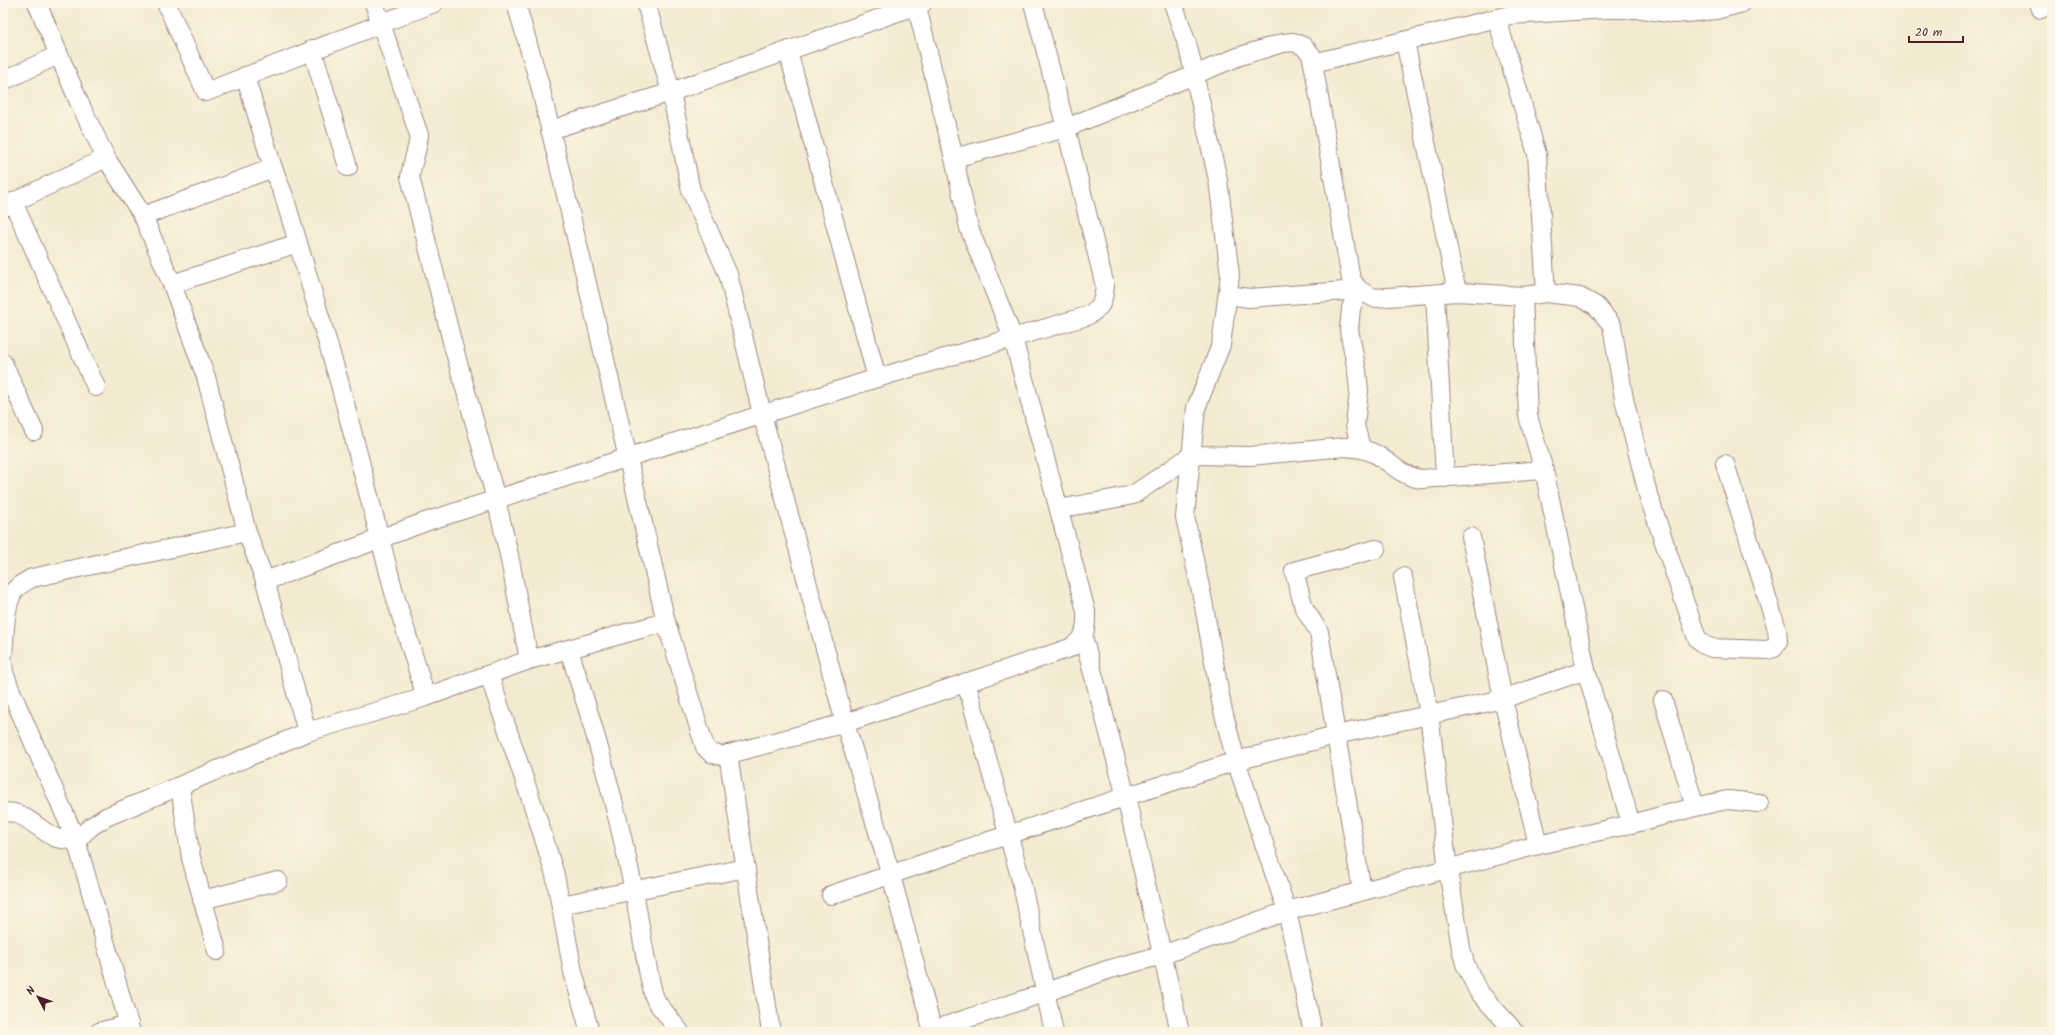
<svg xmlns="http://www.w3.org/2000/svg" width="2055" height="1035" font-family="Kalam,sans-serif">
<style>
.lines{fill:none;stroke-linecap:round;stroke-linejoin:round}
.minor-casing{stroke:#9e857e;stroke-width:20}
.minor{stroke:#fff;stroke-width:18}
</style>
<rect width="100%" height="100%" fill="#fcf5e5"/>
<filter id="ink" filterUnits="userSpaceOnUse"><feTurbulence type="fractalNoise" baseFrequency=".025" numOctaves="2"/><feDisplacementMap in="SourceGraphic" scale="8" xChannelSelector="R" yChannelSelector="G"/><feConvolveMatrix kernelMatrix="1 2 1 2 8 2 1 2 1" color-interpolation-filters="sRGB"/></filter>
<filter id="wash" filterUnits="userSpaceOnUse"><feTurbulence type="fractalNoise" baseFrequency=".012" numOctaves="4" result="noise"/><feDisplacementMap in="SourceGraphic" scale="16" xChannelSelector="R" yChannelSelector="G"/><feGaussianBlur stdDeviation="0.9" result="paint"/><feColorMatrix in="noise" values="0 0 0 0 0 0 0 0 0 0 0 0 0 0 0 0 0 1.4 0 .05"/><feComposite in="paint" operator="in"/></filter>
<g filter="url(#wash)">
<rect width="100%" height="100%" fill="#f3ebd1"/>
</g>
<g filter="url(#ink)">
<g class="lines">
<g class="minor-casing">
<g id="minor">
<path d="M 37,3 L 79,102 L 106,158 L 143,216 L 172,284 L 206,377 L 247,532 L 265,581 L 307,732"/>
<path d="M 166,3 L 206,92 L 434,3"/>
<path d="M 516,3 L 539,82 L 596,321 L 666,622 L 705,747 L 711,753 L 722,756 L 845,723 L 1070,648 C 1087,637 1086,629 1086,611 L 1013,338 L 969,228 L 954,158"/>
<path d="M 646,3 L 671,92 L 691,191 L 728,274 L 762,414 L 845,723 L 891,875 L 933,1032"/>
<path d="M 916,3 L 954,158 L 1066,128 L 1194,75 L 1240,56 L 1283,43 L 1293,42 L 1303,46 L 1311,54 L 1313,63 L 1351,279 L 1359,290 L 1374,298 L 1457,292 L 1523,296 L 1546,293 L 1580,297 L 1596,306 L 1612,325 L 1624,399 L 1649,498 L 1697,638 L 1704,645 L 1712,648 L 1767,650 L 1774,648 L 1778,641 L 1777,629 L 1725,464"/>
<path d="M 1173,3 L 1188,47 L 1218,180 L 1230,275 L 1221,345 L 1196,408 L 1185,517 L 1203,601 L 1222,707 L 1236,761 L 1287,911 L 1313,1032"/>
<path d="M 2039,3 L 2041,9"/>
<path d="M 1497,19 L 1537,154 L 1546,293"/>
<path d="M 1405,41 L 1457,292"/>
<path d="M 312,49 L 348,167"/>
<path d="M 788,51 L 877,378"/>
<path d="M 1313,63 L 1510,15 L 1607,9 L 1642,9 L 1675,14 L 1716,10 L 1742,3"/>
<path d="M 245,76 L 273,168 L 284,196 L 339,381 L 395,596 L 426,697"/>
<path d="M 3,81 L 58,55"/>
<path d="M 550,130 L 671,92 L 923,3"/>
<path d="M 13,202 L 96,387"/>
<path d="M 3,207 L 106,158"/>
<path d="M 143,216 L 273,168"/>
<path d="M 172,284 L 298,243"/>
<path d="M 1359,290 L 1351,308 L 1349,330 L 1357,371 L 1359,391 L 1355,425 L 1361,448"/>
<path d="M 1228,295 L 1249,298 L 1359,290"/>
<path d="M 1435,295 L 1445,478"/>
<path d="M 1523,296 L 1528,416 L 1544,470 L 1586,670 L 1631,824"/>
<path d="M 3,363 L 34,431"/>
<path d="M 1059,509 L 1133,495 L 1192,455 L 1250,456 L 1345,447 C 1357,448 1368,449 1379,456 C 1394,466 1404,477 1422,479 L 1544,470"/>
<path d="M 1471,537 L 1503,699 L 1538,845"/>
<path d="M 1403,577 L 1429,714 L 1448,870 L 1461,948 L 1465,964 L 1478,991 L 1515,1032"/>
<path d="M 265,581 L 428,521 L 877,378 L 1087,316 C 1102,307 1103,303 1105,286 L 1066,128 L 1033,3"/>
<path d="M 1083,636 L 1126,797 L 1180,1032"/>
<path d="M 569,650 C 595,729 617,809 634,891 C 640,925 645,960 653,993 L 656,1001 L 680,1032"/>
<path d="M 3,654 C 5,637 4,606 14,591 C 18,585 25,582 32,578 L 247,532"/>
<path d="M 529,660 L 666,622"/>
<path d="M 3,661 L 4,672 L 10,689 L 76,840 C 68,840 61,840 54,837 C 39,830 20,808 3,813"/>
<path d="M 489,675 L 540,826 L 555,875 L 573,972 L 590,1032"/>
<path d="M 966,682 L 1021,880 L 1054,1032"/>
<path d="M 1663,700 L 1695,807"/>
<path d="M 728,754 L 771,1032"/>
<path d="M 180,787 L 191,858 L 217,951"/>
<path d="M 1362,891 L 1319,632 L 1304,608 L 1294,571 L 1376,549"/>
<path d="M 831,895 L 986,842 L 1236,761 L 1336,735 L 1503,699 L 1586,670"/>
<path d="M 202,900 L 278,881"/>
<path d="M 561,905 L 746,868"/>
<path d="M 933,1030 L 1044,993 L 1107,970 L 1162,955 L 1287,911 L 1538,845 L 1631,824 L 1695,807 L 1727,800 L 1759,803"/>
<path d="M 99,1032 L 129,1024"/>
<path d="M 131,1032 L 76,840 L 92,826 L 106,817 L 307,732 L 426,697 L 529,660 L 509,555 L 496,499 L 453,345 L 410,177 C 412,162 418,150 419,135 L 374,3"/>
</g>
</g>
<use href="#minor" class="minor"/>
</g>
</g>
<rect width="2055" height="1035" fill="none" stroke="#fcf5e5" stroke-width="16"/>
<g transform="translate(38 997) rotate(311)" stroke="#fcf5e5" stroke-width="3" paint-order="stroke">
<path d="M0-3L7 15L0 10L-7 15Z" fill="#4a1f2b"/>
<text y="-6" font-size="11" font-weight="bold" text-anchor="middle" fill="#4a1f2b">N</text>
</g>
<path d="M1909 36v6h54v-6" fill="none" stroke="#4a1f2b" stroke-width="2"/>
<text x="1915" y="36" font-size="12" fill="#4a1f2b" stroke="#fcf5e5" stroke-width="3" paint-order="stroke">20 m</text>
</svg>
